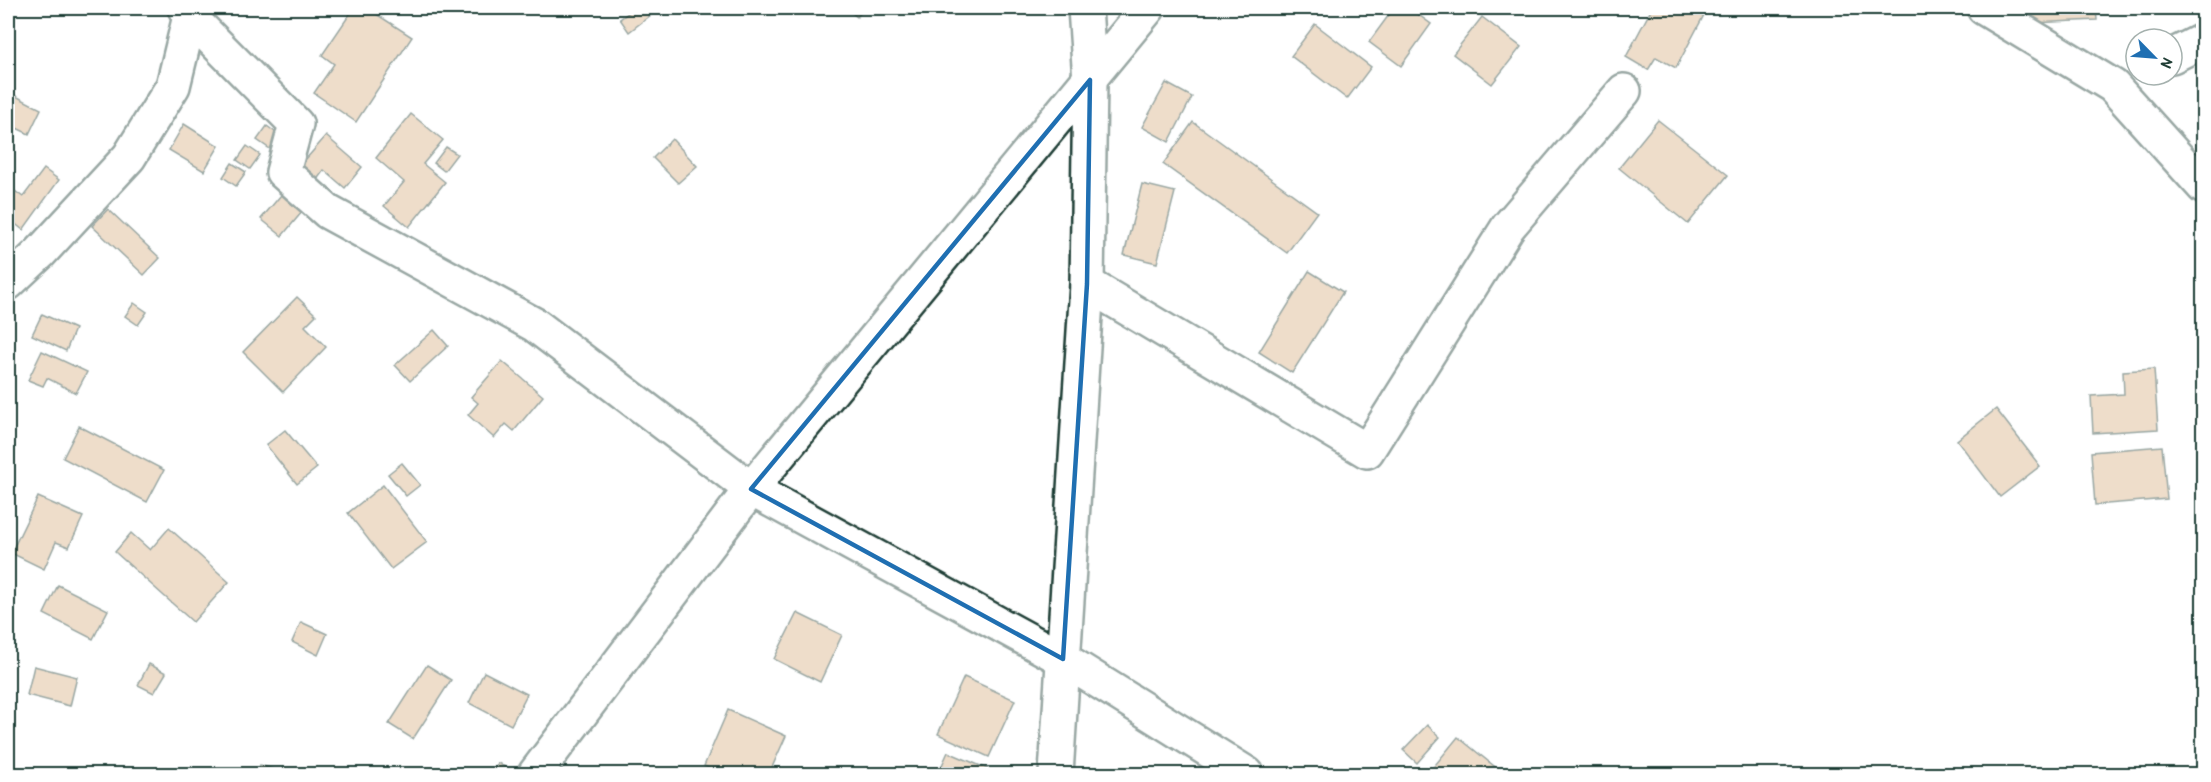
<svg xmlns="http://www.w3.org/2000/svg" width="2211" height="782" font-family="'Patrick Hand',sans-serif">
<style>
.building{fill:#d9b38a;stroke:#1f3d34;stroke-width:1.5}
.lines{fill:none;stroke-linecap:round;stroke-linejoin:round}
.minor-casing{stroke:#1f3d34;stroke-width:38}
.minor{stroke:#fff;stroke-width:33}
.marked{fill:none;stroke:#1f6fb2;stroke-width:4.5;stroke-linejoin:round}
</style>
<rect width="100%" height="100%" fill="#fff"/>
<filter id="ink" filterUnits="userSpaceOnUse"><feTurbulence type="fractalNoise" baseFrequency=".0167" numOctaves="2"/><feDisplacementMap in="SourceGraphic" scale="12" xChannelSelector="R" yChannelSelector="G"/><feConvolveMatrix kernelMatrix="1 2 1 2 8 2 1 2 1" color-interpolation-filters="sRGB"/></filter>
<g filter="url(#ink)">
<g class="building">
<path d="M 354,8 L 367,8 L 412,37 L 356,122 L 314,93 L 334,64 L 322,55 Z"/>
<path d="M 635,8 L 660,8 L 629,32 L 620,19 Z"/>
<path d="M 846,8 L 865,8 L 857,17 Z"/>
<path d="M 1394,8 L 1409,8 L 1431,24 L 1401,66 L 1369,42 Z"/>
<path d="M 1652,8 L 1695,8 L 1705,13 L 1676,68 L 1656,57 L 1648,70 L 1626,57 Z"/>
<path d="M 2031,8 L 2096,8 L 2097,20 L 2032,23 Z"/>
<path d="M 1482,17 L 1521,47 L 1492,84 L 1453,54 Z"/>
<path d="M 1315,24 L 1371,67 L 1347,99 L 1291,56 Z"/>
<path d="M 1166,83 L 1192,97 L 1169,142 L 1142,127 Z"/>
<path d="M 8,92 L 41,109 L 29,134 L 8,124 Z"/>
<path d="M 411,114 L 443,140 L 423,164 L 445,182 L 409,227 L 384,206 L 404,182 L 376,158 Z"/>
<path d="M 1658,120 L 1728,175 L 1688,224 L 1619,168 Z"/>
<path d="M 1193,122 L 1317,212 L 1287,253 L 1163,164 Z"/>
<path d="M 184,124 L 219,146 L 204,171 L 169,150 Z"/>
<path d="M 267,126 L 279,135 L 270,149 L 257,140 Z"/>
<path d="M 326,136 L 362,167 L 345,188 L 324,170 L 316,181 L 299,167 Z"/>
<path d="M 672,139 L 697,166 L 678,183 L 653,158 Z"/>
<path d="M 247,146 L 260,155 L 250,169 L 237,160 Z"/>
<path d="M 446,147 L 457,154 L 444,171 L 434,163 Z"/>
<path d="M 232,163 L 246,172 L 236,186 L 223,177 Z"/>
<path d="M 44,169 L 59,180 L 23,230 L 8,218 L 8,186 L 23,197 Z"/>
<path d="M 1142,184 L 1175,192 L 1157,263 L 1124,255 Z"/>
<path d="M 286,189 L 307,206 L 282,236 L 261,219 Z"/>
<path d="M 108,209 L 160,258 L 144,275 L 92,226 Z"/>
<path d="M 1309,271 L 1343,292 L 1292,373 L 1259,352 Z"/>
<path d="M 297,297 L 316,315 L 305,326 L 326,347 L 283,392 L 243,352 Z"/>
<path d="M 134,303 L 147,312 L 138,325 L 125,316 Z"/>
<path d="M 42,314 L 75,329 L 66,351 L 32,335 Z"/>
<path d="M 434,330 L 448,346 L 410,381 L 395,365 Z"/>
<path d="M 42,351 L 87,372 L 76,393 L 47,378 L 43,386 L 28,380 Z"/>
<path d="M 502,361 L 543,396 L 514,431 L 506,424 L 494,438 L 468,415 L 478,403 L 471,397 Z"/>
<path d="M 2154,369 L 2158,429 L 2093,433 L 2091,396 L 2124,394 L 2123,371 Z"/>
<path d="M 1996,409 L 2040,466 L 2000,497 L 1957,440 Z"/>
<path d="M 79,426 L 164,470 L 147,502 L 63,458 Z"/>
<path d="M 285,430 L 317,468 L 297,484 L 266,445 Z"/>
<path d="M 2162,446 L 2167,499 L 2095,505 L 2091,452 Z"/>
<path d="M 402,463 L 420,485 L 406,496 L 388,474 Z"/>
<path d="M 383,485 L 427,542 L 391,569 L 348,513 Z"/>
<path d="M 38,497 L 83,517 L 69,547 L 56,542 L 44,569 L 11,553 Z"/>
<path d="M 169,528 L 229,582 L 193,622 L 115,552 L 131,533 L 150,550 Z"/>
<path d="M 58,585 L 108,610 L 93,639 L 44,614 Z"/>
<path d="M 797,613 L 842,635 L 820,682 L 774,659 Z"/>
<path d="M 301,622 L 327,634 L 318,655 L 292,642 Z"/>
<path d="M 149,664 L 166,673 L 154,693 L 138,685 Z"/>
<path d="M 427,665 L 451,680 L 413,739 L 389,724 Z"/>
<path d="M 34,666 L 77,677 L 70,706 L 27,695 Z"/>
<path d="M 484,672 L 527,694 L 511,725 L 469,703 Z"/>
<path d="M 964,677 L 1015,700 L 989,757 L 938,734 Z"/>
<path d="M 728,710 L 786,736 L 769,774 L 723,774 L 704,766 Z"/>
<path d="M 1427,725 L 1440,737 L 1417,763 L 1403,750 Z"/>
<path d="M 1458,737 L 1504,774 L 1437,774 L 1431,770 Z"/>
<path d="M 948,752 L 990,770 L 988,774 L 938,774 Z"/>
<path d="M 498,763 L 517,774 L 491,774 Z"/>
<path d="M 260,765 L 289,774 L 257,774 Z"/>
</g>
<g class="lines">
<g class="minor-casing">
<g id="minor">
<path d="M 185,8 L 189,16 L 296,124 L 283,172 L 328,212 L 535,325 L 751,489 L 1063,659 L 1247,774"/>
<path d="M 1984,8 L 2113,86 L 2204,187"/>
<path d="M 2172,56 L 2204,40"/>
<path d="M 8,283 L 40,253 L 129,157 L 173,86 L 192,8"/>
<path d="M 1087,284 L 1367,451 L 1508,227 L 1624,91"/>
<path d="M 535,774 L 751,489 L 1148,8"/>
<path d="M 1056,774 L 1087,284 L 1090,80 L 1085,8"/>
</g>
</g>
<use href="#minor" class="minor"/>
</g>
</g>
<path d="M0 0H2211V782H0ZM 1090,80 L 1087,284 L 1063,659 L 751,489 Z" fill="#fff" fill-opacity=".55" fill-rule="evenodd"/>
<path class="marked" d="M 1090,80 L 1087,284 L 1063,659 L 751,489 Z"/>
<rect width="2211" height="782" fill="none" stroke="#fff" stroke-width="30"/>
<rect x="15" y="15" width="2181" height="752" fill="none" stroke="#1f3d34" stroke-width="2" filter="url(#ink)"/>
<g transform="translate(2154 57) rotate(115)"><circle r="28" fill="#ffffff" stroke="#a5b1ae" stroke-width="1.5"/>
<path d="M0-4.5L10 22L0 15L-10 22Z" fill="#1f6fb2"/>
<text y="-9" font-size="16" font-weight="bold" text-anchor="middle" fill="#1f3d34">N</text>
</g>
</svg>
